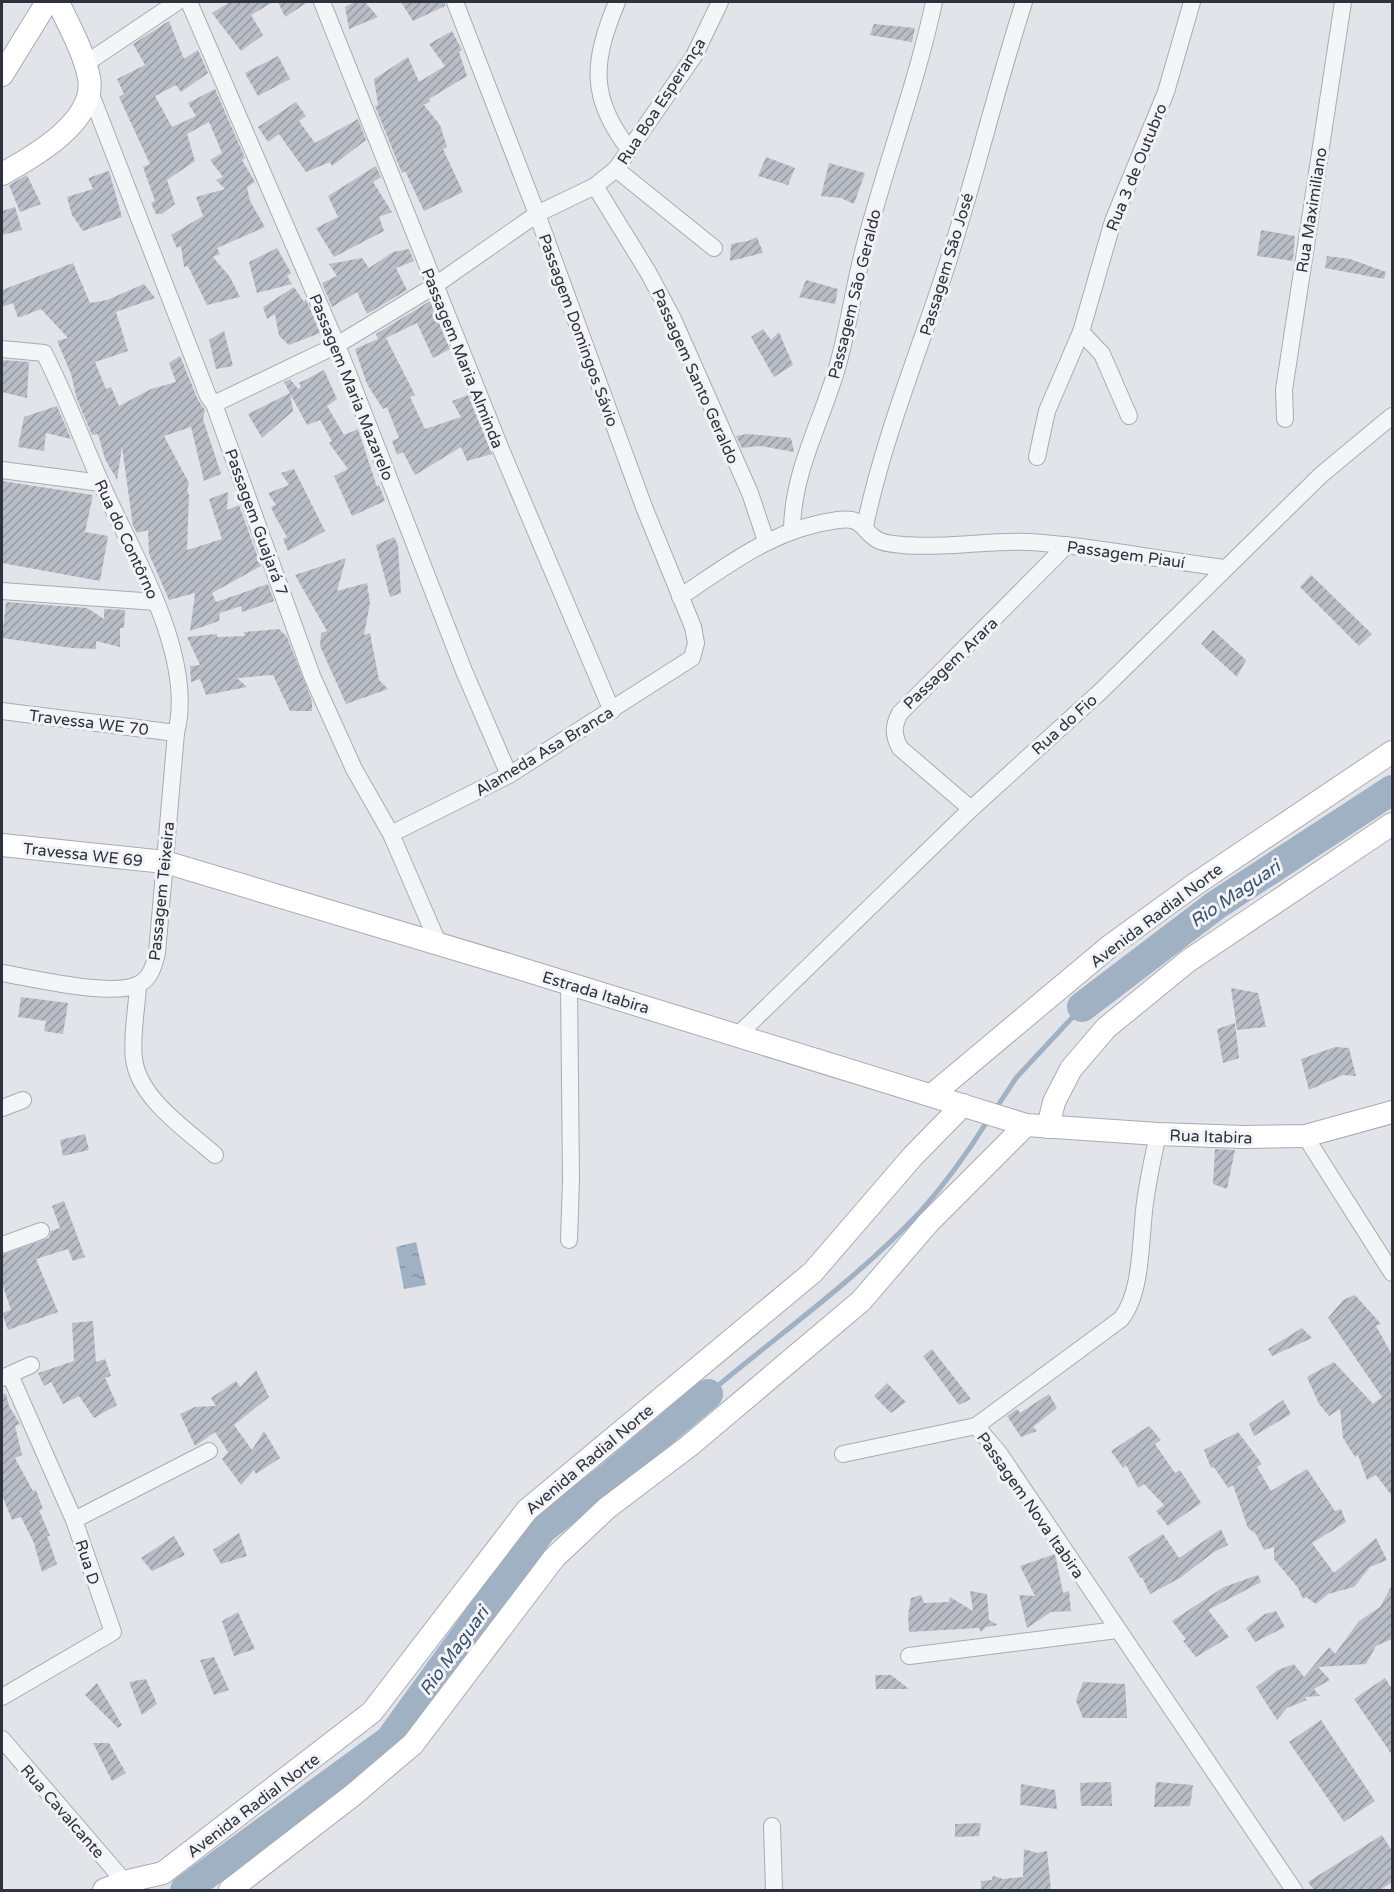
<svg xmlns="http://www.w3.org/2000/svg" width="1394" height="1892" font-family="'Varela Round',sans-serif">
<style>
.water{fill:url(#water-ripples)}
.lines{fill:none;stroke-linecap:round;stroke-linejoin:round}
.stream{stroke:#a1b1c4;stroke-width:5}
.river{stroke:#a1b1c4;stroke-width:30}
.building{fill:url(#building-hatch)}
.street-casing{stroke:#a8abb2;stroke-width:18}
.secondary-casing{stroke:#a8abb2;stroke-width:24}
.street{stroke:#f4f5f7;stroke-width:16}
.secondary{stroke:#fff;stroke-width:22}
.labels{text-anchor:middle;stroke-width:6;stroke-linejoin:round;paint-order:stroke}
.street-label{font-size:16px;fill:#2c323e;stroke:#f1f3f6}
.water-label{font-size:18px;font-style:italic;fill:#3a506e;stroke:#f1f3f6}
</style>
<defs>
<pattern id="water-ripples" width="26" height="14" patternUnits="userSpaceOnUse" patternTransform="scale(1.5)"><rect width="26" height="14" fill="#a1b1c4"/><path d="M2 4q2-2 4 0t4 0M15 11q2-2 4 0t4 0" fill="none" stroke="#8391a1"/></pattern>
<pattern id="building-hatch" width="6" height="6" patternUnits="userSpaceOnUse" patternTransform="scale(1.5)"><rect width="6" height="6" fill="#b9bdc5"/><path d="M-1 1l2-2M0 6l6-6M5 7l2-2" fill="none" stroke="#979aa1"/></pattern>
</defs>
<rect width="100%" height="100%" fill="#e2e4e9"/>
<path class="water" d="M 416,1242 L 426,1285 L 404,1289 L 396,1247 Z"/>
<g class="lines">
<g class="stream">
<path d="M 995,1110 L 1016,1078 L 1082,1007"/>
<path d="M 708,1394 C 779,1334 856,1280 920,1212 C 946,1183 968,1152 988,1120"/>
</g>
<g class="river">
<path d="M 1082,1007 L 1216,905 L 1392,790"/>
<path d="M 185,1890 L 390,1740 L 542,1529 L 606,1480 L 708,1394"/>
</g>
</g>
<g class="building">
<path d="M 230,2 L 273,2 L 251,15 L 263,35 L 241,51 L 212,13 Z"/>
<path d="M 278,2 L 308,2 L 285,17 Z"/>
<path d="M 355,2 L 365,2 L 378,17 L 349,29 L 345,7 Z"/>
<path d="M 401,2 L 445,2 L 445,6 L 413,21 Z"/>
<path d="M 169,21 L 184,59 L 198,50 L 208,73 L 181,92 L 176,85 L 155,96 L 172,127 L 196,116 L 188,103 L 215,89 L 245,158 L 242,160 L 255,182 L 247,187 L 250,201 L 265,227 L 217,248 L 220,254 L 213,257 L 230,277 L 240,297 L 207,305 L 188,266 L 184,267 L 181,246 L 177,248 L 171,235 L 203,216 L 196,197 L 225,189 L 216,180 L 223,177 L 210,160 L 222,153 L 209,122 L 187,134 L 195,161 L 167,180 L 175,204 L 162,214 L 156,214 L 151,203 L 155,201 L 143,167 L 150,164 L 119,97 L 124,94 L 117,79 L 145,65 L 133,44 Z"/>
<path d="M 874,24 L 915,28 L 912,42 L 870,35 Z"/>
<path d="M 452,31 L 462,50 L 459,52 L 467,76 L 429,99 L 430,101 L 424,105 L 440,125 L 447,147 L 443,149 L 463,192 L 424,211 L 405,171 L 402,173 L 375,106 L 378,105 L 374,79 L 408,57 L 419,82 L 445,66 L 429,44 Z"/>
<path d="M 278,56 L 290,79 L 258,96 L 245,73 Z"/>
<path d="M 296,102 L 306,116 L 299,121 L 315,143 L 358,119 L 366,140 L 332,166 L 330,162 L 306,172 L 279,134 L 268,142 L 258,127 Z"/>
<path d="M 766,157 L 795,168 L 788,185 L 758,176 Z"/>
<path d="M 829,163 L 865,173 L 854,204 L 841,198 L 821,196 Z"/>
<path d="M 376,166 L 381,177 L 373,182 L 392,212 L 379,217 L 384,231 L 334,257 L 316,228 L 338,217 L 328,196 Z"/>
<path d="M 109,171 L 122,217 L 83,231 L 72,215 L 67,197 L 93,189 L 88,178 Z"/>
<path d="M 27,175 L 41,204 L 20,212 L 9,185 Z"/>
<path d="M 15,207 L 22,230 L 2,235 L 2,211 Z"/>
<path d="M 1261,230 L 1295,236 L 1293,261 L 1257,256 Z"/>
<path d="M 757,237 L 763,253 L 730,261 L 731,244 L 748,241 Z"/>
<path d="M 277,248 L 291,273 L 287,276 L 292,284 L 257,293 L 249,262 Z"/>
<path d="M 409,249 L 414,261 L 396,268 L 407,290 L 367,314 L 357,292 L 332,307 L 322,283 L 337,276 L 329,264 L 362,258 L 369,268 L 393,252 Z"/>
<path d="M 1327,256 L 1350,259 L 1386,272 L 1384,279 L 1325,268 Z"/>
<path d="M 73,263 L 90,303 L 107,300 L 144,284 L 155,298 L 116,312 L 128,351 L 95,362 L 106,389 L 111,387 L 119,406 L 151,389 L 176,382 L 169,363 L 180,356 L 198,400 L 205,410 L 203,419 L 221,474 L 204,481 L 191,427 L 164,436 L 189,483 L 187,490 L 189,495 L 187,550 L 222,539 L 209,499 L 228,492 L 227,510 L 239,505 L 261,566 L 212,593 L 216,602 L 268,584 L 274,601 L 242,612 L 241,606 L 220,613 L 219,621 L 190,631 L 195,593 L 169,600 L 149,554 L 148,530 L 137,533 L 133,526 L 122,447 L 117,480 L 105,459 L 98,434 L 92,435 L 77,399 L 71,374 L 57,341 L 68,338 L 41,309 L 18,318 L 13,303 L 2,307 L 2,290 Z"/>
<path d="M 806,280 L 838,289 L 835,304 L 799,297 Z"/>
<path d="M 294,287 L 304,302 L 306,299 L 320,333 L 289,345 L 279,336 L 275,314 L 267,319 L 263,307 Z"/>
<path d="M 430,301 L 450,349 L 433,358 L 417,323 L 386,338 L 415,395 L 410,397 L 425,429 L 461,417 L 452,401 L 468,395 L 492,454 L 467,461 L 461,447 L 415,475 L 403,452 L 397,455 L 392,441 L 399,438 L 387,407 L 383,409 L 367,384 L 355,349 L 378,339 L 376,334 Z"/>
<path d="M 763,329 L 771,340 L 779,332 L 793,365 L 774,377 L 751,337 Z"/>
<path d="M 224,331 L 233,366 L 216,369 L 209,340 Z"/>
<path d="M 2,360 L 29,362 L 27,398 L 2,392 Z"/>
<path d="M 324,370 L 337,399 L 327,406 L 344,435 L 358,429 L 377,487 L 379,485 L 385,501 L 352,516 L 334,476 L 348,469 L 329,443 L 332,441 L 320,420 L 307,425 L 284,382 L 290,379 L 298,389 L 301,387 L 299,383 Z"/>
<path d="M 290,393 L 293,411 L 262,438 L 248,414 Z"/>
<path d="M 57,406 L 71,439 L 46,433 L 44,451 L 18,447 L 24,417 Z"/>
<path d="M 747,434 L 791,438 L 794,452 L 760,446 L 742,448 L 736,436 Z"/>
<path d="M 294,469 L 325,531 L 288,551 L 283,539 L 287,537 L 275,516 L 271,507 L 276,505 L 268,493 L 289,485 L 281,473 Z"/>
<path d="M 2,481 L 93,495 L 85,532 L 108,536 L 100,581 L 2,563 Z"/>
<path d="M 394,537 L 398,545 L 401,593 L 390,597 L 376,545 Z"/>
<path d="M 346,558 L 337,591 L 367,583 L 370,603 L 364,635 L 370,633 L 379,680 L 388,689 L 346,704 L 320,646 L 321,633 L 327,631 L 295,575 Z"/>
<path d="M 1311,575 L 1372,634 L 1359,646 L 1300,587 Z"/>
<path d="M 6,602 L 87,608 L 104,619 L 104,609 L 125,610 L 124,628 L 120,628 L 120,647 L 96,641 L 96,649 L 72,648 L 2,638 Z"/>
<path d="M 279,629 L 287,637 L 312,701 L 312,711 L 290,711 L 273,675 L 237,678 L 247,687 L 206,695 L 200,679 L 191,682 L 190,666 L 200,665 L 187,637 L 217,634 L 217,637 L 245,636 L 244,632 Z"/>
<path d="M 1213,630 L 1246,660 L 1237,677 L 1201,644 Z"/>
<path d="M 1231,988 L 1258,993 L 1266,1027 L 1237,1030 Z"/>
<path d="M 21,997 L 68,1003 L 63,1034 L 44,1031 L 46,1021 L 18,1017 Z"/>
<path d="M 1235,1023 L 1239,1058 L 1223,1063 L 1217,1029 Z"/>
<path d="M 1335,1047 L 1349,1048 L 1356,1076 L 1343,1075 L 1309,1090 L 1301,1059 Z"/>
<path d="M 85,1134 L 89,1150 L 63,1156 L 60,1140 Z"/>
<path d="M 1215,1149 L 1235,1150 L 1227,1189 L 1213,1184 Z"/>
<path d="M 64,1201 L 85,1257 L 73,1261 L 68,1249 L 36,1259 L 58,1312 L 8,1330 L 2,1313 L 11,1310 L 2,1283 L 2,1255 L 49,1238 L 51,1231 L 60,1228 L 52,1206 Z"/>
<path d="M 1355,1295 L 1381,1324 L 1376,1326 L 1392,1355 L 1392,1496 L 1376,1475 L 1367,1480 L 1358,1455 L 1355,1457 L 1343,1438 L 1340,1409 L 1329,1416 L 1319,1404 L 1307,1377 L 1334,1362 L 1373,1404 L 1382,1397 L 1328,1318 L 1343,1300 Z"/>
<path d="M 93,1321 L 96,1362 L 105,1359 L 111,1376 L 105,1378 L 117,1405 L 94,1418 L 79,1396 L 63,1404 L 51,1382 L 44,1386 L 38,1373 L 74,1361 L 72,1323 Z"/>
<path d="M 1302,1328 L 1312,1338 L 1272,1356 L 1268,1349 Z"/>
<path d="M 932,1349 L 971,1399 L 959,1405 L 923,1356 Z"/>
<path d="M 256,1370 L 269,1397 L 234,1425 L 252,1450 L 264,1431 L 280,1458 L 256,1474 L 254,1470 L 241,1485 L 222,1459 L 228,1452 L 215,1432 L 195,1446 L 180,1414 L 195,1407 L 216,1406 L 211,1398 L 236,1381 L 240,1387 Z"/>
<path d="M 887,1383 L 906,1402 L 891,1413 L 874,1396 Z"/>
<path d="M 2,1394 L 6,1394 L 9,1406 L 20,1424 L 15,1426 L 22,1455 L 15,1458 L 33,1491 L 36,1490 L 43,1509 L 39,1510 L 50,1536 L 47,1536 L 57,1564 L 42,1572 L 34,1543 L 21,1517 L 12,1520 L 2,1495 Z"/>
<path d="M 1049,1394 L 1057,1408 L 1033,1427 L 1037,1431 L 1021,1437 L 1007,1416 L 1017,1409 L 1020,1413 Z"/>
<path d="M 1283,1400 L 1291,1414 L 1254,1436 L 1249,1424 Z"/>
<path d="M 1149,1426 L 1161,1440 L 1155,1444 L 1175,1473 L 1180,1470 L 1201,1503 L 1168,1526 L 1156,1511 L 1164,1505 L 1144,1484 L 1138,1488 L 1126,1465 L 1123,1468 L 1111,1451 Z"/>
<path d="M 1238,1432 L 1262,1464 L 1257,1467 L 1271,1491 L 1307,1469 L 1335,1511 L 1341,1509 L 1346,1522 L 1312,1543 L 1334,1573 L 1376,1538 L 1387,1560 L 1370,1567 L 1354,1587 L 1328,1594 L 1316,1604 L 1306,1597 L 1303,1599 L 1298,1588 L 1274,1559 L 1274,1547 L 1264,1550 L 1256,1534 L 1248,1528 L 1233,1485 L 1228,1488 L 1214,1467 L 1211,1468 L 1204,1450 Z"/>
<path d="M 1221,1529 L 1228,1545 L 1214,1552 L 1180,1578 L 1150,1594 L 1142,1577 L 1140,1578 L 1128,1557 L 1163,1534 L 1179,1558 Z"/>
<path d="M 239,1533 L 247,1556 L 221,1564 L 213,1550 Z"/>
<path d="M 174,1536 L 185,1555 L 152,1571 L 141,1558 Z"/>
<path d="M 1055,1554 L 1063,1593 L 1069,1591 L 1071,1611 L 1051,1612 L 1027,1628 L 1019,1595 L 1035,1596 L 1020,1566 Z"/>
<path d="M 1258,1575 L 1261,1582 L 1208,1610 L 1229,1637 L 1196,1657 L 1183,1641 L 1186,1639 L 1172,1621 L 1224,1587 Z"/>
<path d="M 1392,1585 L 1392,1639 L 1376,1646 L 1366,1664 L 1318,1667 L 1330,1680 L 1314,1689 L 1320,1696 L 1305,1697 L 1307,1700 L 1287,1708 L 1277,1720 L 1256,1687 L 1278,1670 L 1294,1664 L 1304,1677 L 1329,1647 L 1335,1654 L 1359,1621 L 1380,1607 Z"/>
<path d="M 970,1591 L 987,1594 L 989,1620 L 998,1625 L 986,1627 L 981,1632 L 979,1628 L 909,1632 L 908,1616 L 911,1598 L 921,1595 L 924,1603 L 949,1602 L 950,1597 L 973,1611 Z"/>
<path d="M 1276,1611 L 1285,1627 L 1255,1642 L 1246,1628 L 1265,1614 Z"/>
<path d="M 238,1612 L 255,1649 L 234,1656 L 222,1621 Z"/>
<path d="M 214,1657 L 229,1690 L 214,1695 L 200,1660 Z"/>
<path d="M 875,1675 L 891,1675 L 909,1689 L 876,1689 Z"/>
<path d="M 1385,1678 L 1392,1689 L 1392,1755 L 1354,1699 Z"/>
<path d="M 146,1679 L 157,1704 L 142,1715 L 129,1682 Z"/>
<path d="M 1083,1682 L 1125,1684 L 1127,1718 L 1083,1718 L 1076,1701 Z"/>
<path d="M 97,1683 L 122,1725 L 118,1728 L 85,1695 Z"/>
<path d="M 1321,1720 L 1375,1801 L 1344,1822 L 1289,1742 Z"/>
<path d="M 93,1743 L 109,1743 L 126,1773 L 112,1781 Z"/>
<path d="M 1111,1782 L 1112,1806 L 1081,1806 L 1080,1783 Z"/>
<path d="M 1156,1782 L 1193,1785 L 1190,1806 L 1154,1807 Z"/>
<path d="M 1021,1784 L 1055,1790 L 1057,1809 L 1020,1805 Z"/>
<path d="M 981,1823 L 979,1836 L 955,1837 L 955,1824 Z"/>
<path d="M 1382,1835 L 1392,1851 L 1392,1882 L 1380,1890 L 1314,1890 L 1308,1882 Z"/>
<path d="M 1024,1849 L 1037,1853 L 1047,1851 L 1051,1890 L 981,1890 L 981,1881 L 992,1880 L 993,1876 L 1003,1879 L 1023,1877 Z"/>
</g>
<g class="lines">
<g class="street-casing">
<g id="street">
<path d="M 189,2 L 337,345 L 464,671 L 509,775"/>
<path d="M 322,2 L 502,452 L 612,711"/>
<path d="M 617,2 C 593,60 588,97 629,149"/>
<path d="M 85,64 L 177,2"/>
<path d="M 90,92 L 208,396 L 214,404 L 312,676 L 354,769 L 391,834 L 439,945"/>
<path d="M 616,169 L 714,248"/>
<path d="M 595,186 L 648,272 L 673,319 L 750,493 L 766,541"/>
<path d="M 1081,332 L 1102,354 L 1129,416"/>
<path d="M 2,349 L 44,353 C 66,396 82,440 101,483 C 132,553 196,656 176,733 L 157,953 C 154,965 151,978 139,984 C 113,998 33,978 2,973"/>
<path d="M 214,404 L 337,345 L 434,286 L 537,214 L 595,186 L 616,169 L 694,56 L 720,2"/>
<path d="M 1285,419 L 1284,390 L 1343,2"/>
<path d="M 1037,457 L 1047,411 L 1081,332 L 1113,221 L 1166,92 L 1192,2"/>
<path d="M 2,470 L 101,483"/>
<path d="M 865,526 C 884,436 919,352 947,265 C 975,178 996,89 1024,2"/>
<path d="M 792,529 C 793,471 821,423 837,368 C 848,330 853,291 863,252 C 884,168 916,87 934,2"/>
<path d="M 2,591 L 156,602"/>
<path d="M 680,597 C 731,563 775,528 838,520 C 863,517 860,528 876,539 C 883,544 895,544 903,545 C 945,549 988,540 1030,542 C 1095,546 1160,560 1225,568"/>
<path d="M 2,711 L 176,733"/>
<path d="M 971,809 L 900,748 C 893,735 893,726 900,713 L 1067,545"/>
<path d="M 391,834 L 509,775 L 692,658 L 696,643 L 693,627 L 644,507 L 537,214 L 455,2"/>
<path d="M 569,984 L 571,1179 L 569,1240"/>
<path d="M 138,985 C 137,1008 131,1037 134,1059 C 139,1099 187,1130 215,1155"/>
<path d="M 738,1035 L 971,809 L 1101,691 L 1321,475 L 1392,416"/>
<path d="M 2,1108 L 23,1100"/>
<path d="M 1305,1136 L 1392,1273"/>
<path d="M 2,1245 L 41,1231"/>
<path d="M 2,1378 L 31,1365"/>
<path d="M 976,1426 L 999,1453 L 1294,1890"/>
<path d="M 843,1454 L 976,1426 L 1121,1319 C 1143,1292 1140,1237 1145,1203 C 1148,1180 1153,1157 1158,1134"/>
<path d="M 74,1520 L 209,1451"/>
<path d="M 909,1656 L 1117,1630"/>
<path d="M 2,1697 L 113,1632 L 74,1520 L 10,1375"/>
<path d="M 2,1739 L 130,1888"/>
<path d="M 772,1826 L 774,1890"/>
</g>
</g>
<g class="secondary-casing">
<g id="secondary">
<path d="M 2,75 L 47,2"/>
<path d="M 2,174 C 33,157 97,121 89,78 C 84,52 69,26 58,2"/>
<path d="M 2,845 L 165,862 L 512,966 L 1026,1125 L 1158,1134 L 1244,1137 L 1305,1136 L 1392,1112"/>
<path d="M 932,1095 L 1110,946 L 1194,885 L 1392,752"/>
<path d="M 1048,1127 L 1054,1102 L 1071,1069 L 1106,1028 L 1188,961 L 1392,824"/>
<path d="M 104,1890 L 124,1882 L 163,1873 L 372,1712 L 527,1510 L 813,1272 L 913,1156 L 963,1105"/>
<path d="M 230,1890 L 353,1795 L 413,1744 L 554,1558 L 607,1508 L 689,1446 L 861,1301 L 929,1222 L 1026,1125"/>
</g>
</g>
<use href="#street" class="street"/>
<use href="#secondary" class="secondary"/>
</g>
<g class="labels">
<g class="street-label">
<text transform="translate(661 101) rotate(-57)" y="6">Rua Boa Esperança</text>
<text transform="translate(1136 167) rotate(-68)" y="6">Rua 3 de Outubro</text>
<text transform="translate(1311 210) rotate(-81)" y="6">Rua Maximiliano</text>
<text transform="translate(946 264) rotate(-73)" y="6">Passagem São José</text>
<text transform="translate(854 294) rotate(-76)" y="6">Passagem São Geraldo</text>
<text transform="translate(579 330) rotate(70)" y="6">Passagem Domingos Sávio</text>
<text transform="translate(463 358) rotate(68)" y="6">Passagem Maria Alminda</text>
<text transform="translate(696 376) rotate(66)" y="6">Passagem Santo Geraldo</text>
<text transform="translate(352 387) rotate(68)" y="6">Passagem Maria Mazarelo</text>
<text transform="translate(257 522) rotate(70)" y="6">Passagem Guajará 7</text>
<text transform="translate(127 539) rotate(65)" y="6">Rua do Contôrno</text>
<text transform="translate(1126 554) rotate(8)" y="6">Passagem Piauí</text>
<text transform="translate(950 663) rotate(-44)" y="6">Passagem Arara</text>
<text transform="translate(89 722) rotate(7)" y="6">Travessa WE 70</text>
<text transform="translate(1064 724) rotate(-42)" y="6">Rua do Fio</text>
<text transform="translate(544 751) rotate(-31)" y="6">Alameda Asa Branca</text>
<text transform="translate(83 854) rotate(6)" y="6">Travessa WE 69</text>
<text transform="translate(161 891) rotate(-84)" y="6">Passagem Teixeira</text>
<text transform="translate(1156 915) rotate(-37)" y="6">Avenida Radial Norte</text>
<text transform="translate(596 992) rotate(17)" y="6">Estrada Itabira</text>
<text transform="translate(1211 1136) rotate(2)" y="6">Rua Itabira</text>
<text transform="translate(589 1459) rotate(-40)" y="6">Avenida Radial Norte</text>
<text transform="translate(1031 1505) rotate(55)" y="6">Passagem Nova Itabira</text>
<text transform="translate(88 1562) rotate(72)" y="6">Rua D</text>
<text transform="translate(253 1805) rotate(-37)" y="6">Avenida Radial Norte</text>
<text transform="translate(63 1811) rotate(49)" y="6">Rua Cavalcante</text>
</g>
<g class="water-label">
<text transform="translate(1235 894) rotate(-34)" y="6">Rio Maguari</text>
<text transform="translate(454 1651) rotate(-54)" y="6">Rio Maguari</text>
</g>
</g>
<rect width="1394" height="1892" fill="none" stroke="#2c323e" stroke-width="6"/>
</svg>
